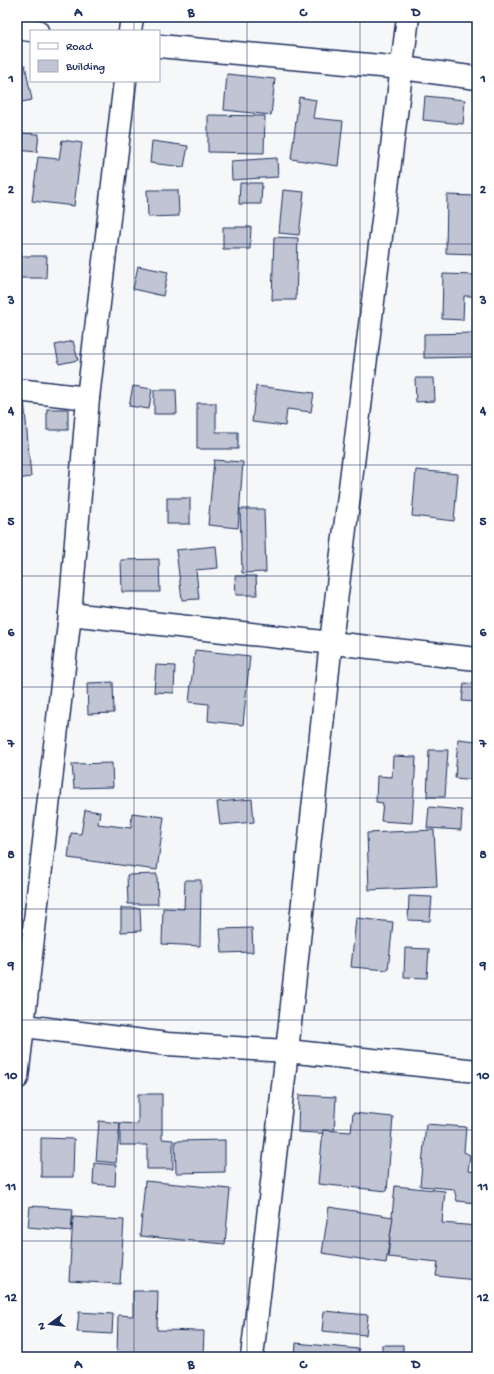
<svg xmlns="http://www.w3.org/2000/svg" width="494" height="1374" font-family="'Gochi Hand',sans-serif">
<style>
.building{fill:#c0c4d3;stroke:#1b2f5e}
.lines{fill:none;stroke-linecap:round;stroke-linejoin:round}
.minor-casing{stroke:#1b2f5e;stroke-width:25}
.minor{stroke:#fff;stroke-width:22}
.grid{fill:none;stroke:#1b2f5e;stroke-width:1;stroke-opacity:0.55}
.neatline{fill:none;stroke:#1b2f5e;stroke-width:1.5}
.grid-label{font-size:13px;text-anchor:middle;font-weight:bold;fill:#1b2f5e}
</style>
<rect width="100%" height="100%" fill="#f6f7f9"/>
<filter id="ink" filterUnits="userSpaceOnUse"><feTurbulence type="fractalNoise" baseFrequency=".025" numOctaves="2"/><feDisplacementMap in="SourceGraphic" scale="8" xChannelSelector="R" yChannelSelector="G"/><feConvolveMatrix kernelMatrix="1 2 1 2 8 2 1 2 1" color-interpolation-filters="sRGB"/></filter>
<g filter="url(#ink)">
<g class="building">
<path d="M 25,65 L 32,100 L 17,103 L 17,67 Z"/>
<path d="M 227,74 L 275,79 L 271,115 L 224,110 Z"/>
<path d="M 425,96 L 465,100 L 463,124 L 423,120 Z"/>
<path d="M 299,97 L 316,100 L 313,118 L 343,121 L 338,166 L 291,159 Z"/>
<path d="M 208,115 L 265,116 L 264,153 L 208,152 Z"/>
<path d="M 17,133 L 39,134 L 37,152 L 17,150 Z"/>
<path d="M 62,140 L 82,143 L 74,206 L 32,201 L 38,157 L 59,159 Z"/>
<path d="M 152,141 L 188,146 L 184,167 L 150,163 Z"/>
<path d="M 277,158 L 278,177 L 232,180 L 231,161 Z"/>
<path d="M 477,158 L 477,180 L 474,179 Z"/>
<path d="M 240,183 L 262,183 L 261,204 L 239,204 Z"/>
<path d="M 147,190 L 178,190 L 179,216 L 148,217 Z"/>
<path d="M 283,190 L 304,192 L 299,235 L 279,233 Z"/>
<path d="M 447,195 L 477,196 L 477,254 L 446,253 Z"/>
<path d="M 223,227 L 251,227 L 250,249 L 223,249 Z"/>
<path d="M 274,237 L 298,238 L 296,300 L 272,300 Z"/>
<path d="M 17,256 L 47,256 L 46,278 L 17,278 Z"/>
<path d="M 138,266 L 168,272 L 163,296 L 133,289 Z"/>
<path d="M 443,274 L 477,275 L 477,296 L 464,296 L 463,320 L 442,319 Z"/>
<path d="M 475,333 L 475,357 L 424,358 L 424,334 Z"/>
<path d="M 73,341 L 78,360 L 59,364 L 55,345 Z"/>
<path d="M 415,378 L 434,378 L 435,401 L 416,402 Z"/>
<path d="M 133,386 L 152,389 L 149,409 L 129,406 Z"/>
<path d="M 256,386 L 314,393 L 311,412 L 287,409 L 285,426 L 252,422 Z"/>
<path d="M 154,390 L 176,390 L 177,414 L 154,414 Z"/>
<path d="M 24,399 L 31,477 L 17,479 L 17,400 Z"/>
<path d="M 197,403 L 216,403 L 216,432 L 238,432 L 238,449 L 197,449 Z"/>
<rect x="47" y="409" width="21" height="21"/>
<path d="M 214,460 L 243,462 L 238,528 L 208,525 Z"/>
<path d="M 416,470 L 458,474 L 454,521 L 412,516 Z"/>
<rect x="167" y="498" width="23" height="26"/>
<path d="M 240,509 L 264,509 L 266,572 L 242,573 Z"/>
<path d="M 216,546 L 218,568 L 196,570 L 199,599 L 182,600 L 176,550 Z"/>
<path d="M 159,559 L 160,592 L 122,592 L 121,560 Z"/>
<path d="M 235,576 L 256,576 L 257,595 L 236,595 Z"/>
<path d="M 195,650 L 250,656 L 243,725 L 208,721 L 209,704 L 189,702 Z"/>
<path d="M 156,665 L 175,666 L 174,693 L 154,692 Z"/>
<path d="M 113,682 L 114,713 L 88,714 L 87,683 Z"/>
<path d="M 464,683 L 477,684 L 477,702 L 462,701 Z"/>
<path d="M 458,739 L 477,741 L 477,780 L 455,778 Z"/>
<path d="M 429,750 L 448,750 L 445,797 L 427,797 Z"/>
<path d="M 393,756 L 416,757 L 412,823 L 381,821 L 383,803 L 376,802 L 377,776 L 392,777 Z"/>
<path d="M 112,763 L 113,787 L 74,788 L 72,764 Z"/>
<path d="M 252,799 L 254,822 L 220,825 L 217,802 Z"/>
<path d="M 429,807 L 462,810 L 461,830 L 427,828 Z"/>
<path d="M 85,810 L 100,812 L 98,824 L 131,828 L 132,813 L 164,817 L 157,870 L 68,858 L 71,833 L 81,834 Z"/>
<path d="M 434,830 L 437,887 L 369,890 L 367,833 Z"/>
<path d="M 157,874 L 158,904 L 128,904 L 127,875 Z"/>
<path d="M 185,880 L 201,880 L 200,946 L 162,944 L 163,908 L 184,909 Z"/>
<path d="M 409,896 L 432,897 L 430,921 L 408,920 Z"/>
<path d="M 121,908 L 140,908 L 141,931 L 121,932 Z"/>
<path d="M 356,918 L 393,922 L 388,970 L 351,967 Z"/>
<path d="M 252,928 L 253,952 L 222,953 L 220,929 Z"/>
<path d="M 405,948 L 429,949 L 427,978 L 404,977 Z"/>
<path d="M 138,1094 L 162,1094 L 162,1139 L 173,1140 L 173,1169 L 147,1169 L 147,1145 L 120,1145 L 120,1123 L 138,1124 Z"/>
<path d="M 299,1095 L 336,1097 L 334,1134 L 298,1132 Z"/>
<path d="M 353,1113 L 393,1117 L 387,1191 L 318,1184 L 323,1130 L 351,1132 Z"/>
<path d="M 99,1121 L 120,1123 L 116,1163 L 96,1161 Z"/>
<path d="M 426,1124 L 466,1127 L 464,1152 L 470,1155 L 468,1171 L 477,1172 L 477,1203 L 457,1201 L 454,1189 L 420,1186 Z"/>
<path d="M 41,1138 L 74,1139 L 73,1177 L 41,1177 Z"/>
<path d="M 225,1140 L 225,1172 L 176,1173 L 175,1141 Z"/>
<path d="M 94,1163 L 116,1165 L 115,1186 L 93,1184 Z"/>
<path d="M 145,1181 L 230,1189 L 225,1244 L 140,1236 Z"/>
<path d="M 395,1186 L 445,1191 L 442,1223 L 477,1226 L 476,1280 L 436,1276 L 438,1262 L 388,1257 Z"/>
<path d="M 30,1206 L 73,1209 L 71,1231 L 28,1227 Z"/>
<path d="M 329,1207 L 393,1217 L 386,1263 L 322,1253 Z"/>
<path d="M 73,1217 L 124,1220 L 120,1284 L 69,1281 Z"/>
<path d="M 133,1291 L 158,1291 L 157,1330 L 204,1331 L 203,1357 L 117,1357 L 118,1315 L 133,1316 Z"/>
<path d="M 324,1311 L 368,1315 L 366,1335 L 322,1331 Z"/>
<path d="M 79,1312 L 113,1314 L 112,1334 L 77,1332 Z"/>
<path d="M 296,1343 L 359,1349 L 358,1357 L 295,1357 Z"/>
<rect x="382" y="1345" width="21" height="12"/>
<path d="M 409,1353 L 433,1357 L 408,1357 Z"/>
</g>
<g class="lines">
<g class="minor-casing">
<g id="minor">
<path d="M 17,28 L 37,31"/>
<path d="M 130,31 L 132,17"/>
<path d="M 159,46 L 402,68 L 477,78"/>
<path d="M 17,390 L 88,398"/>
<path d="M 70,614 L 477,659"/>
<path d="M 17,1025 L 167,1044 L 287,1051 L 477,1071"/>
<path d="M 17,1078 L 70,614 L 88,398 L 125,81"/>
<path d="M 252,1357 L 287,1051 L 331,642 L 408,17"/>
</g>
</g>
<use href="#minor" class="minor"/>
</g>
</g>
<path class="grid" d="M 134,17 L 134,31M 247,17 L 247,1357M 360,17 L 360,1357M 134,81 L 134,1357M 17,133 L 477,133M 17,244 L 477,244M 17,354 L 477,354M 17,465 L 477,465M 17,576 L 477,576M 17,687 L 477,687M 17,798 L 477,798M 17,909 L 477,909M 17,1020 L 477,1020M 17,1130 L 477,1130M 17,1241 L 477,1241"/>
<rect width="494" height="1374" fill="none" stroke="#fff" stroke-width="44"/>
<rect x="30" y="30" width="130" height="52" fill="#ffffff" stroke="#a4acbf"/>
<rect x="38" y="43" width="20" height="6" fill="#ffffff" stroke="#a4acbf"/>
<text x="66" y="50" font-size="12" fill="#1b2f5e">Road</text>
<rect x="38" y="60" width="20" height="12" fill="#c0c4d3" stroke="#a4acbf"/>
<text x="66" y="70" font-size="12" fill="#1b2f5e">Building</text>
<g transform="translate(50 1324) rotate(255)" stroke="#ffffff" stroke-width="3" paint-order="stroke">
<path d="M0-3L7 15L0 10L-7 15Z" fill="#1b2f5e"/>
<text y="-6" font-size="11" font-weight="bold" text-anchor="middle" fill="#1b2f5e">N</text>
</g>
<rect x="22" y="22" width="450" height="1330" class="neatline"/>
<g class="grid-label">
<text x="78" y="16">A</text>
<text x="191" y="16">B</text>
<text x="303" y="16">C</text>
<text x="416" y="16">D</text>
<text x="11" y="82">1</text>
<text x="483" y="82">1</text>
<text x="11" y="193">2</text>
<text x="483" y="193">2</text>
<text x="11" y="304">3</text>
<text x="483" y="304">3</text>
<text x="11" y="414">4</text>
<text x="483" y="414">4</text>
<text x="11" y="525">5</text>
<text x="483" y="525">5</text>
<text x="11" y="636">6</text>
<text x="483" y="636">6</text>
<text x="11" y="747">7</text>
<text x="483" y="747">7</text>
<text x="11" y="858">8</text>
<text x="483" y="858">8</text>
<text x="11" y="969">9</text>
<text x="483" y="969">9</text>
<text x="11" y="1079">10</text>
<text x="483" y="1079">10</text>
<text x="11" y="1190">11</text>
<text x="483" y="1190">11</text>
<text x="11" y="1301">12</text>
<text x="483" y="1301">12</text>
<text x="78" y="1368">A</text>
<text x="191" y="1368">B</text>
<text x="303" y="1368">C</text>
<text x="416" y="1368">D</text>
</g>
</svg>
